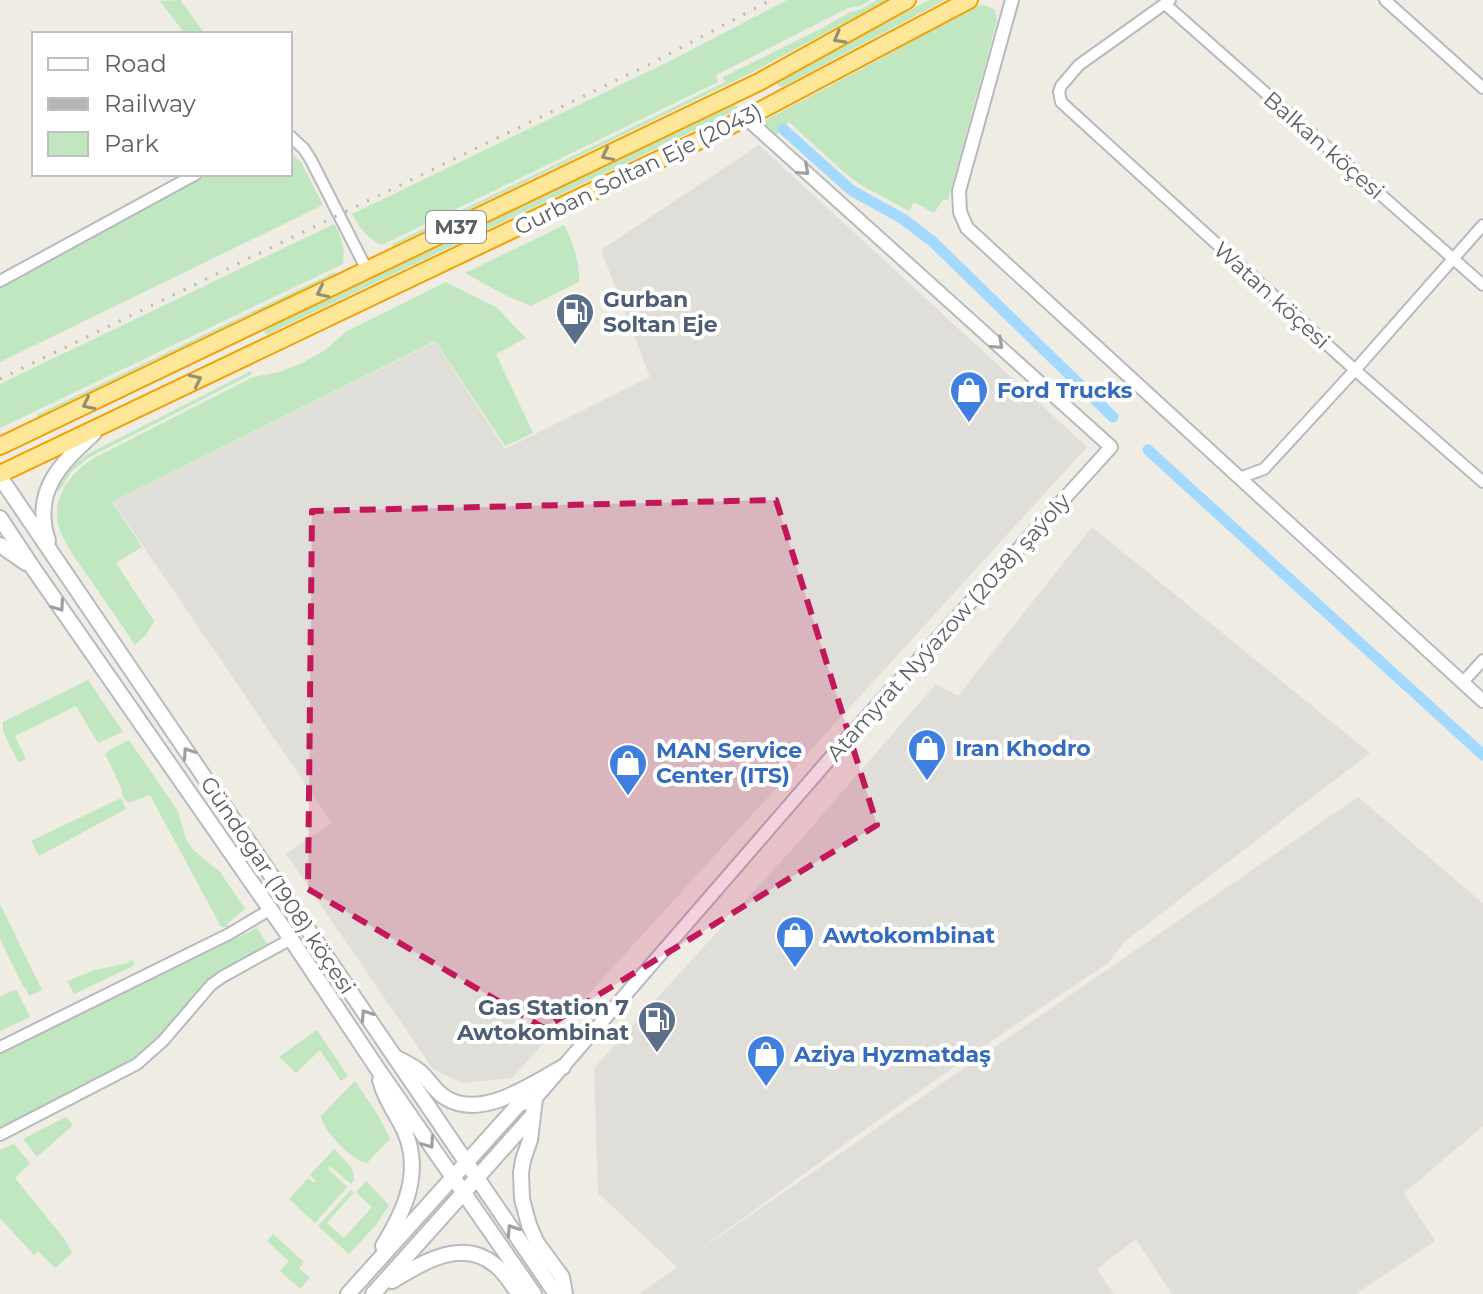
<svg xmlns="http://www.w3.org/2000/svg" width="1483" height="1294" font-family="Montserrat,sans-serif">
<style>
.industrial{fill:#dfded8}
.green{fill:#c0e7bf}
.lines{fill:none;stroke-linecap:round;stroke-linejoin:round}
.canal{stroke:#a3d9ff;stroke-width:11}
.minor-casing{stroke:#b6b9be;stroke-width:14}
.tertiary-casing{stroke:#b6b9be;stroke-width:16}
.secondary-casing{stroke:#b7bbc0;stroke-width:18}
.trunk-casing{stroke:#f2a100;stroke-width:20}
.minor{stroke:#fff;stroke-width:10}
.tertiary{stroke:#fff;stroke-width:12}
.secondary{stroke:#fff;stroke-width:14}
.trunk{stroke:#ffe799;stroke-width:16}
.rail{stroke:#b4b5b6;stroke-width:3;stroke-dasharray:2 10;stroke-linecap:butt}
.oneway{stroke:#948f77}
.oneway2{stroke:#9da0a3}
.marked{fill:#c2185b;fill-opacity:0.2;stroke:#c2185b;stroke-width:6;stroke-dasharray:16 10;stroke-linejoin:round}
.labels{text-anchor:middle;stroke-width:8;stroke-linejoin:round;paint-order:stroke}
.shield{fill:#fff;stroke:#8c9093;stroke-width:2}
.shield-label{font-size:20px;font-weight:bold;fill:#5b6065}
.street-label{font-size:22px;fill:#5b6065;stroke:#fff}
.service-label{font-size:22px;font-weight:bold;fill:#4e5e75;stroke:#fff;text-anchor:start}
.shop-label{font-size:22px;font-weight:bold;fill:#366cbe;stroke:#fff;text-anchor:start}
</style>
<rect width="100%" height="100%" fill="#efece3"/>
<g class="industrial">
<path d="M 759,145 L 1087,447 L 512,1078 L 462,1083 L 433,1069 L 286,854 L 332,823 L 113,502 L 435,342 L 505,449 L 650,377 L 601,250 Z"/>
<path d="M 1092,527 L 1370,753 L 1124,942 L 1108,963 L 987,1044 L 867,1128 L 687,1259 L 1358,797 L 1483,903 L 1483,1126 L 1404,1193 L 1435,1241 L 1356,1294 L 1172,1294 L 1136,1239 L 1097,1269 L 1114,1294 L 639,1294 L 677,1267 L 598,1193 L 594,1068 L 803,837 L 936,684 L 958,696 Z"/>
</g>
<g class="green">
<path d="M 180,0 L 205,34 L 185,34 L 160,1 Z"/>
<path d="M 787,0 L 871,0 L 860,6 L 848,8 L 716,75 L 718,82 L 382,245 C 368,239 359,227 352,214 L 670,61 Z"/>
<path d="M 877,0 L 887,0 L 751,73 L 393,246 L 392,244 L 725,82 L 723,77 L 824,27 L 850,12 L 859,10 Z"/>
<path d="M 929,0 L 945,0 L 782,87 L 778,86 L 777,82 L 779,80 Z"/>
<path d="M 981,5 L 987,6 L 995,10 L 997,21 L 948,200 L 943,200 L 934,213 L 914,202 L 909,211 L 861,185 L 846,174 L 789,122 L 774,137 L 758,124 L 871,64 L 972,8 Z"/>
<path d="M 734,105 L 739,107 L 737,110 L 266,335 L 264,331 L 298,314 Z"/>
<path d="M 290,152 L 301,162 L 323,205 L 0,362 L 0,289 L 209,174 L 290,174 Z"/>
<path d="M 334,224 C 342,237 345,249 343,264 L 0,428 L 0,384 Z"/>
<path d="M 564,225 C 573,240 580,265 579,282 L 531,306 L 503,294 L 465,273 Z"/>
<path d="M 335,272 L 336,274 L 37,417 L 36,415 Z"/>
<path d="M 446,282 L 496,307 L 526,338 L 496,354 L 533,433 L 505,446 L 435,341 L 112,502 L 142,547 L 116,563 L 154,621 L 146,635 L 135,645 C 120,623 105,600 89,578 C 78,562 63,543 58,524 C 52,495 73,470 96,457 L 253,377 L 280,372 L 302,363 L 324,351 L 347,331 Z"/>
<path d="M 251,371 L 252,374 L 88,458 L 71,472 L 59,491 L 56,490 L 69,470 L 86,455 Z"/>
<path d="M 88,680 L 123,732 L 98,743 L 76,706 L 15,736 L 26,759 L 18,762 L 3,731 L 3,722 Z"/>
<path d="M 129,740 L 178,811 L 186,839 L 194,851 L 220,872 L 245,909 L 227,924 L 229,927 L 222,927 L 219,923 L 150,795 L 128,803 L 123,797 L 121,787 L 105,754 L 108,752 L 108,751 Z"/>
<path d="M 121,798 L 126,809 L 39,856 L 31,841 Z"/>
<path d="M 0,904 L 42,990 L 29,996 L 26,988 L 24,988 L 0,939 Z"/>
<path d="M 257,928 L 267,944 L 210,977 L 168,1028 L 142,1052 L 117,1068 L 0,1128 L 0,1054 Z"/>
<path d="M 132,960 L 135,965 L 74,994 L 67,981 L 95,970 L 124,964 Z"/>
<path d="M 14,990 L 17,991 L 30,1017 L 0,1031 L 0,997 Z"/>
<path d="M 317,1030 L 348,1076 L 341,1081 L 320,1050 L 296,1073 L 279,1057 Z"/>
<path d="M 355,1081 L 378,1115 L 390,1139 L 367,1163 C 351,1160 324,1132 321,1116 Z"/>
<path d="M 66,1117 L 73,1125 L 37,1157 L 23,1139 Z"/>
<path d="M 14,1144 L 30,1163 L 15,1178 L 65,1240 L 72,1253 L 55,1268 L 38,1251 L 34,1255 L 0,1218 L 0,1150 Z"/>
<path d="M 334,1149 L 352,1168 L 354,1180 L 351,1184 L 330,1166 L 328,1169 L 347,1187 L 315,1223 L 289,1199 L 308,1178 L 314,1183 L 316,1181 L 310,1175 Z"/>
<path d="M 366,1181 L 389,1205 L 376,1225 L 349,1254 L 318,1226 L 351,1190 L 354,1193 L 345,1202 L 327,1223 L 344,1238 L 372,1207 L 356,1192 Z"/>
<path d="M 273,1234 L 304,1262 L 299,1268 L 310,1278 L 300,1289 L 280,1271 L 289,1261 L 267,1241 Z"/>
</g>
<g class="lines">
<g class="canal">
<path d="M 783,129 L 851,190 L 903,219 L 932,241 L 1113,417"/>
<path d="M 1148,450 L 1483,755"/>
</g>
<g class="minor-casing">
<g id="minor">
<path d="M 1170,0 L 1079,65 L 1061,86 L 1059,92 L 1061,102 L 1355,370 L 1483,482"/>
<path d="M 1385,0 L 1483,88"/>
<path d="M 1165,4 L 1483,285"/>
<path d="M 290,136 L 304,149 L 311,160 L 367,270"/>
<path d="M 0,281 L 196,174"/>
<path d="M 1239,478 L 1264,469 L 1355,370 L 1483,225"/>
<path d="M 1463,682 L 1483,660"/>
<path d="M 0,1047 L 229,934 L 271,909"/>
<path d="M 0,1135 L 137,1064 L 163,1041 L 211,985 L 222,977 L 291,939"/>
</g>
</g>
<g class="tertiary-casing">
<g id="tertiary">
<path d="M 1012,0 L 959,191 L 960,212 L 967,228 L 1483,701"/>
<path d="M 535,1099 L 845,741 L 1111,447 L 746,118"/>
</g>
</g>
<g class="secondary-casing">
<g id="secondary">
<path d="M 0,477 L 556,1294"/>
<path d="M 0,518 L 33,568 L 291,939 L 377,1068 L 534,1294"/>
<path d="M 48,541 C 32,492 59,465 94,433"/>
<path d="M 0,545 L 26,563"/>
<path d="M 397,1058 C 404,1062 413,1066 419,1071 C 429,1079 434,1091 446,1098 C 482,1120 532,1084 563,1067"/>
<path d="M 380,1080 C 386,1103 396,1112 405,1132 C 422,1173 405,1210 383,1246"/>
<path d="M 533,1115 L 530,1140 L 523,1160 L 521,1173 L 522,1199 L 529,1225 L 537,1243 L 562,1277 L 565,1294"/>
<path d="M 392,1281 C 422,1263 462,1237 495,1265 C 505,1272 511,1284 519,1294"/>
<path d="M 348,1294 L 519,1104 L 535,1099 L 533,1115 L 373,1294"/>
</g>
</g>
<g class="trunk-casing">
<g id="trunk">
<path d="M 0,446 L 759,82 L 907,0"/>
<path d="M 0,474 L 746,118 L 969,0"/>
</g>
</g>
<use href="#minor" class="minor"/>
<use href="#tertiary" class="tertiary"/>
<use href="#secondary" class="secondary"/>
<use href="#trunk" class="trunk"/>
<path class="rail" d="M 0,379 L 648,65 L 771,0"/>
</g>
<defs><path id="oneway-chevron" d="M-2-3.5L2.5 0L-2 3.5" fill="none" stroke-width="1.6" stroke-linecap="round" stroke-linejoin="round" transform="scale(2)"/></defs>
<g class="oneway">
<use href="#oneway-chevron" transform="translate(839 38) rotate(151)"/>
<use href="#oneway-chevron" transform="translate(607 155) rotate(154)"/>
<use href="#oneway-chevron" transform="translate(322 292) rotate(154)"/>
<use href="#oneway-chevron" transform="translate(196 380) rotate(-25)"/>
<use href="#oneway-chevron" transform="translate(88 404) rotate(154)"/>
</g>
<g class="oneway2">
<use href="#oneway-chevron" transform="translate(804 170) rotate(42)"/>
<use href="#oneway-chevron" transform="translate(998 344) rotate(42)"/>
<use href="#oneway-chevron" transform="translate(59 606) rotate(55)"/>
<use href="#oneway-chevron" transform="translate(188 753) rotate(-124)"/>
<use href="#oneway-chevron" transform="translate(366 1015) rotate(-124)"/>
<use href="#oneway-chevron" transform="translate(429 1143) rotate(55)"/>
<use href="#oneway-chevron" transform="translate(512 1230) rotate(-124)"/>
</g>
<path class="marked" d="M 776,500 L 877,825 L 544,1028 L 308,889 L 312,511 Z"/>
<defs>
<g id="fuel-pin" transform="scale(2)"><path d="M0 17L-7.5 6A9.5 9.5 0 1 1 7.5 6Z" fill="#5c6f8a" stroke="#fff"/><path d="M-5.5-6h7V0h2V4h1.3V-2.5L3-4.5l.8-.8L6-3V5H2.5V1h-1V6h-7ZM-4.2-4.7v3.2H.2V-4.7Z" fill="#fff"/></g>
<g id="shop-pin" transform="scale(2)"><path d="M0 17L-7.5 6A9.5 9.5 0 1 1 7.5 6Z" fill="#3f7fe0" stroke="#fff"/><path d="M-5-2.5h2.3a2.7 3.5 0 0 1 5.4 0H5L5.5 6h-11ZM-1.5-2.5h3a1.5 2.3 0 0 0-3 0Z" fill="#fff"/></g>
</defs>
<g fill-rule="evenodd">
<use href="#fuel-pin" x="575" y="312"/>
<use href="#shop-pin" x="969" y="390"/>
<use href="#shop-pin" x="927" y="748"/>
<use href="#shop-pin" x="628" y="763"/>
<use href="#shop-pin" x="795" y="935"/>
<use href="#fuel-pin" x="657" y="1020"/>
<use href="#shop-pin" x="766" y="1054"/>
</g>
<g class="labels">
<rect class="shield" x="426" y="211" width="60" height="32" rx="6"/>
<g class="shield-label">
<text x="456" y="234">M37</text>
</g>
<g class="street-label">
<text transform="translate(1324 145) rotate(41)" y="8">Balkan köçesi</text>
<text transform="translate(638 169) rotate(-26)" y="8">Gurban Soltan Eje (2043)</text>
<text transform="translate(1272 295) rotate(42)" y="8">Watan köçesi</text>
<text transform="translate(948 627) rotate(-48)" y="8">Atamyrat Nyýazow (2038) şaýoly</text>
<text transform="translate(278 885) rotate(56)" y="8">Gündogar (1908) köçesi</text>
</g>
<g class="service-label">
<text x="603" y="307">Gurban<tspan x="603" dy="25">Soltan Eje</tspan></text>
<text x="629" y="1015" text-anchor="end">Gas Station 7<tspan x="629" dy="25">Awtokombinat</tspan></text>
</g>
<g class="shop-label">
<text x="997" y="398">Ford Trucks</text>
<text x="955" y="756">Iran Khodro</text>
<text x="656" y="758">MAN Service<tspan x="656" dy="25">Center (ITS)</tspan></text>
<text x="823" y="943">Awtokombinat</text>
<text x="794" y="1062">Aziya Hyzmatdaş</text>
</g>
</g>
<rect x="32" y="32" width="260" height="144" fill="#ffffff" stroke="#bdbfc1" stroke-width="2"/>
<rect x="48" y="58" width="40" height="12" fill="#ffffff" stroke="#bdbfc1" stroke-width="2"/>
<text x="104" y="72" font-size="24" fill="#5b6065">Road</text>
<rect x="48" y="98" width="40" height="12" fill="#b4b5b6" stroke="#bdbfc1" stroke-width="2"/>
<text x="104" y="112" font-size="24" fill="#5b6065">Railway</text>
<rect x="48" y="132" width="40" height="24" fill="#c0e7bf" stroke="#bdbfc1" stroke-width="2"/>
<text x="104" y="152" font-size="24" fill="#5b6065">Park</text>
</svg>
